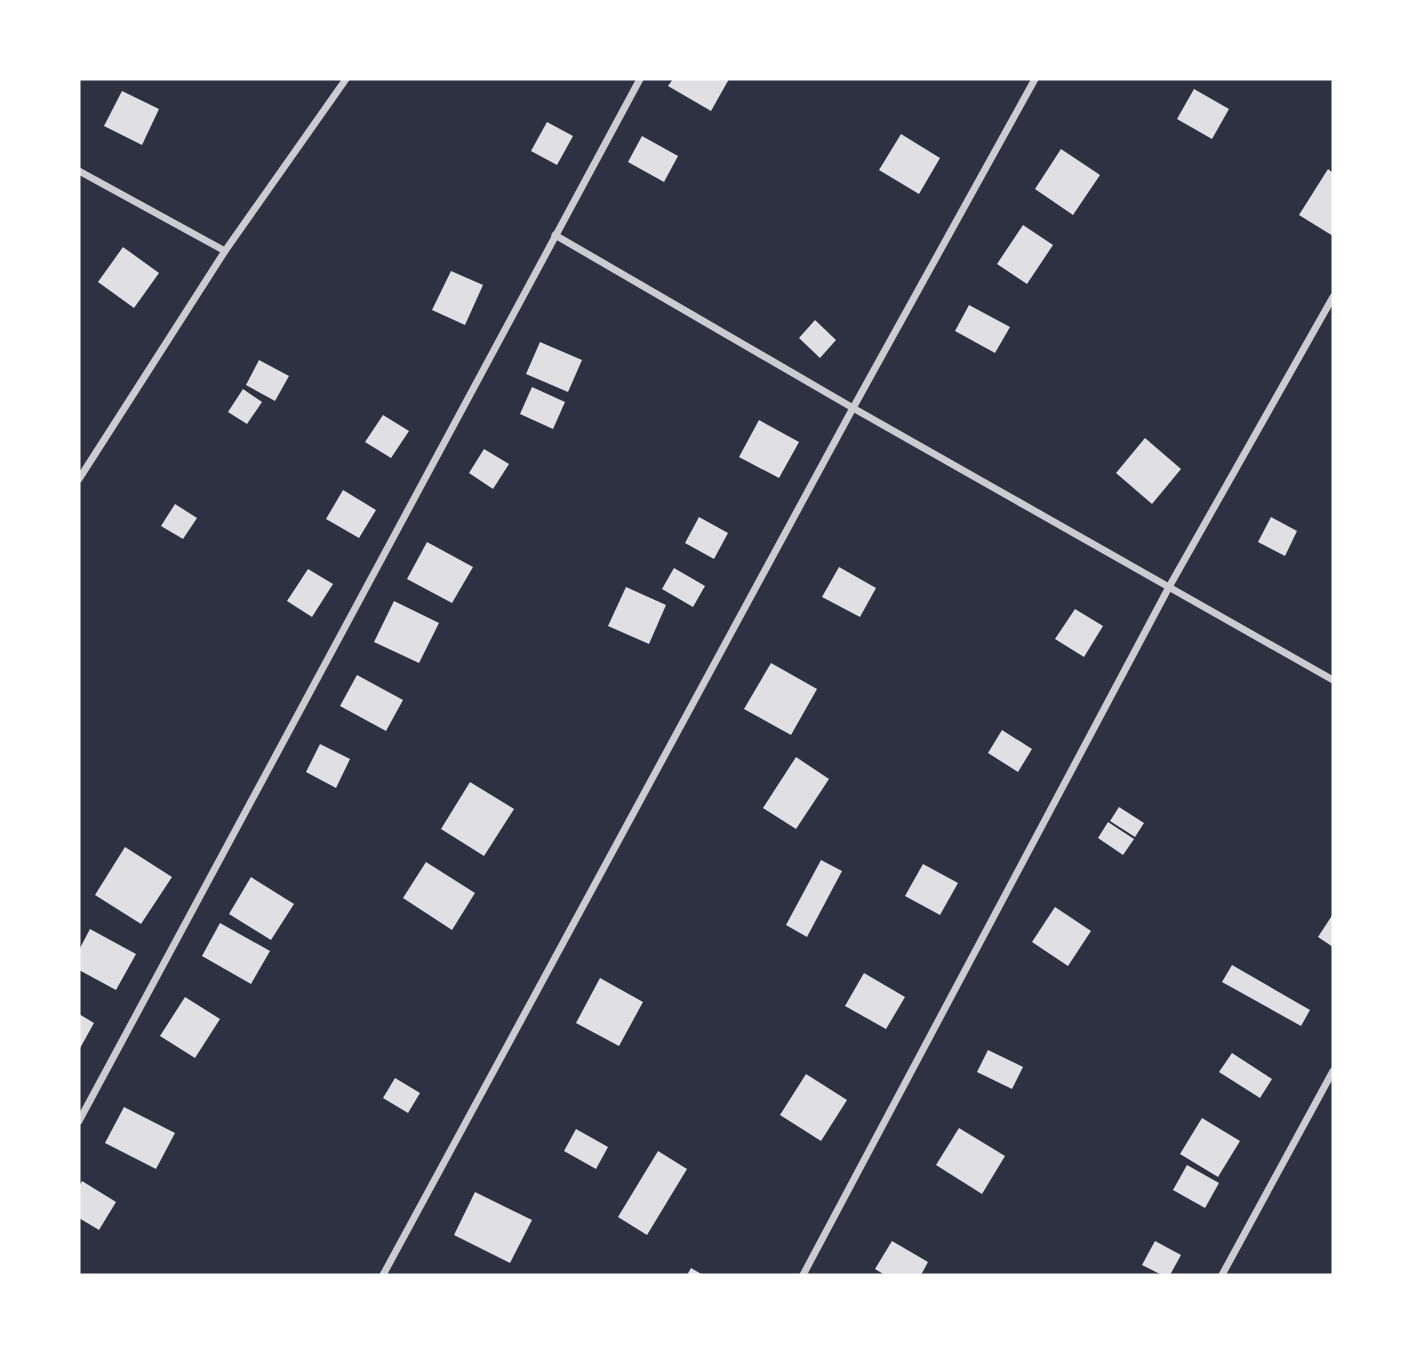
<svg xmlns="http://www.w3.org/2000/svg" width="1412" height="1354" font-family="'Open Sans',sans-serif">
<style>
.building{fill:#e0e0e3}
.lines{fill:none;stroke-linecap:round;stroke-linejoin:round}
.minor{stroke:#caccd0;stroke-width:7}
</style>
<rect width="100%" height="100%" fill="#2d3142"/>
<g class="building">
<path d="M 673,79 L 729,79 L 711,111 L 668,86 Z"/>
<path d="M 1194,89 L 1229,109 L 1212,139 L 1177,119 Z"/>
<path d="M 122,91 L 159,109 L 142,145 L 104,126 Z"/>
<path d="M 547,122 L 573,136 L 557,165 L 531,151 Z"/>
<path d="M 901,134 L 940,158 L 919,194 L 879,170 Z"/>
<path d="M 642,136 L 678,156 L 664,182 L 628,162 Z"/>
<path d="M 1061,149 L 1100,175 L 1073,215 L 1035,189 Z"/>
<path d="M 1328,169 L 1333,173 L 1333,236 L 1299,215 Z"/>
<path d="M 1023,225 L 1053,245 L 1027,284 L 997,264 Z"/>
<path d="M 123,247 L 159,273 L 134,308 L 98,282 Z"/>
<path d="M 451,271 L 483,285 L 465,325 L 432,310 Z"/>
<path d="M 969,305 L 1010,327 L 995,353 L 955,331 Z"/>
<path d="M 815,320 L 836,340 L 820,358 L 799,338 Z"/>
<path d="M 540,342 L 582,360 L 568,392 L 526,374 Z"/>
<path d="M 259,360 L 289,376 L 275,401 L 246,385 Z"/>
<path d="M 532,387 L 565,402 L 553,429 L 520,414 Z"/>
<path d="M 243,389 L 262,402 L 247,424 L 228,412 Z"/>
<path d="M 383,415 L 409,431 L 391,458 L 365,442 Z"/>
<path d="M 759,420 L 799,442 L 779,478 L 739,457 Z"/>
<path d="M 1145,438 L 1181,469 L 1152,504 L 1116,473 Z"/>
<path d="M 484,449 L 509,464 L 493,489 L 469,473 Z"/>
<path d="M 343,490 L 376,510 L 359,538 L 326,519 Z"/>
<path d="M 175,504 L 197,518 L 183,539 L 161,526 Z"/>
<path d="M 699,517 L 728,533 L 714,559 L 685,543 Z"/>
<path d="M 1271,517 L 1297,531 L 1285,556 L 1258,542 Z"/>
<path d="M 427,542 L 473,567 L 452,603 L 407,579 Z"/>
<path d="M 839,567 L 876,588 L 860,617 L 822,597 Z"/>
<path d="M 674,568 L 705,586 L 693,607 L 662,589 Z"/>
<path d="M 308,569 L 333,584 L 312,617 L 287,601 Z"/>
<path d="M 626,587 L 666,605 L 649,644 L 608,626 Z"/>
<path d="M 394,601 L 439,623 L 419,663 L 374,642 Z"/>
<path d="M 1075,609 L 1103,626 L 1084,657 L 1055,639 Z"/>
<path d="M 771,663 L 817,689 L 791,735 L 744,709 Z"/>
<path d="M 357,675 L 403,700 L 386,731 L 340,706 Z"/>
<path d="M 1002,730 L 1032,749 L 1018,772 L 988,753 Z"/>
<path d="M 320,744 L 350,759 L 336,788 L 306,772 Z"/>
<path d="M 796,757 L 829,779 L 796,829 L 763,808 Z"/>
<path d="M 470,782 L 514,809 L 484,856 L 441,829 Z"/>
<path d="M 1119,807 L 1144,823 L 1135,837 L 1110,821 Z"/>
<path d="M 1108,822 L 1134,839 L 1123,855 L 1098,838 Z"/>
<path d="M 125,847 L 172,877 L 141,924 L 95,895 Z"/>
<path d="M 821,860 L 842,871 L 807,937 L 786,925 Z"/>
<path d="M 426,862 L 475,893 L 452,930 L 403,898 Z"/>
<path d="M 923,864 L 958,883 L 940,915 L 905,896 Z"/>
<path d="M 251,877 L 294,904 L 271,940 L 229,914 Z"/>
<path d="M 1055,907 L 1091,931 L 1068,966 L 1032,942 Z"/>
<path d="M 1333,914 L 1333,947 L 1318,937 Z"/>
<path d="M 220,923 L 270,951 L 251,984 L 202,956 Z"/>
<path d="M 90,929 L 136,954 L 116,990 L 79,970 L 79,950 Z"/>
<path d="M 1232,965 L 1310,1010 L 1301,1026 L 1222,982 Z"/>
<path d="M 864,973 L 905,997 L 886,1029 L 845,1006 Z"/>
<path d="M 600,978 L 643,1002 L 619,1046 L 576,1023 Z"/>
<path d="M 185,997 L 220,1019 L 195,1058 L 160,1036 Z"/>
<path d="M 79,1014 L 94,1023 L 79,1050 Z"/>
<path d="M 988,1050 L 1023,1067 L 1012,1089 L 977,1072 Z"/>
<path d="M 1232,1053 L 1272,1079 L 1260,1098 L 1219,1072 Z"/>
<path d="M 806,1074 L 847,1100 L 821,1141 L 780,1115 Z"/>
<path d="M 395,1078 L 420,1093 L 408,1113 L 383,1098 Z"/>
<path d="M 124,1107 L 175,1133 L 156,1169 L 105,1143 Z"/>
<path d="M 1202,1118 L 1240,1141 L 1218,1177 L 1180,1154 Z"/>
<path d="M 959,1128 L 1005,1156 L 982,1194 L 936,1165 Z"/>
<path d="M 576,1129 L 608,1147 L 596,1169 L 564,1151 Z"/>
<path d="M 658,1151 L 687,1169 L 647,1235 L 618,1217 Z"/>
<path d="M 1187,1165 L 1219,1183 L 1205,1208 L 1173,1190 Z"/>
<path d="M 82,1181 L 116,1202 L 99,1230 L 79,1218 L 79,1186 Z"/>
<path d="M 475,1192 L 532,1220 L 510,1263 L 454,1235 Z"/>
<path d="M 892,1241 L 928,1262 L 921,1275 L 885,1275 L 875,1269 Z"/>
<path d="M 1155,1241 L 1181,1255 L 1170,1275 L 1162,1275 L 1142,1265 Z"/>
<path d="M 691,1268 L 703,1275 L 687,1275 Z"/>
</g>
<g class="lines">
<g class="minor">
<path d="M 79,171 L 225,251"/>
<path d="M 555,235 L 853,408 L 1333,680"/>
<path d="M 79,479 L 225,251 L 346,79"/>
<path d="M 79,1121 L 640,79"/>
<path d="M 383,1275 L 853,408 L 1035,79"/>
<path d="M 803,1275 L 1169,587 L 1333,297"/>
<path d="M 1222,1275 L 1333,1071"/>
</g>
</g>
<rect width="1412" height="1354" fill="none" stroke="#ffffff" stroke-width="161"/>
</svg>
